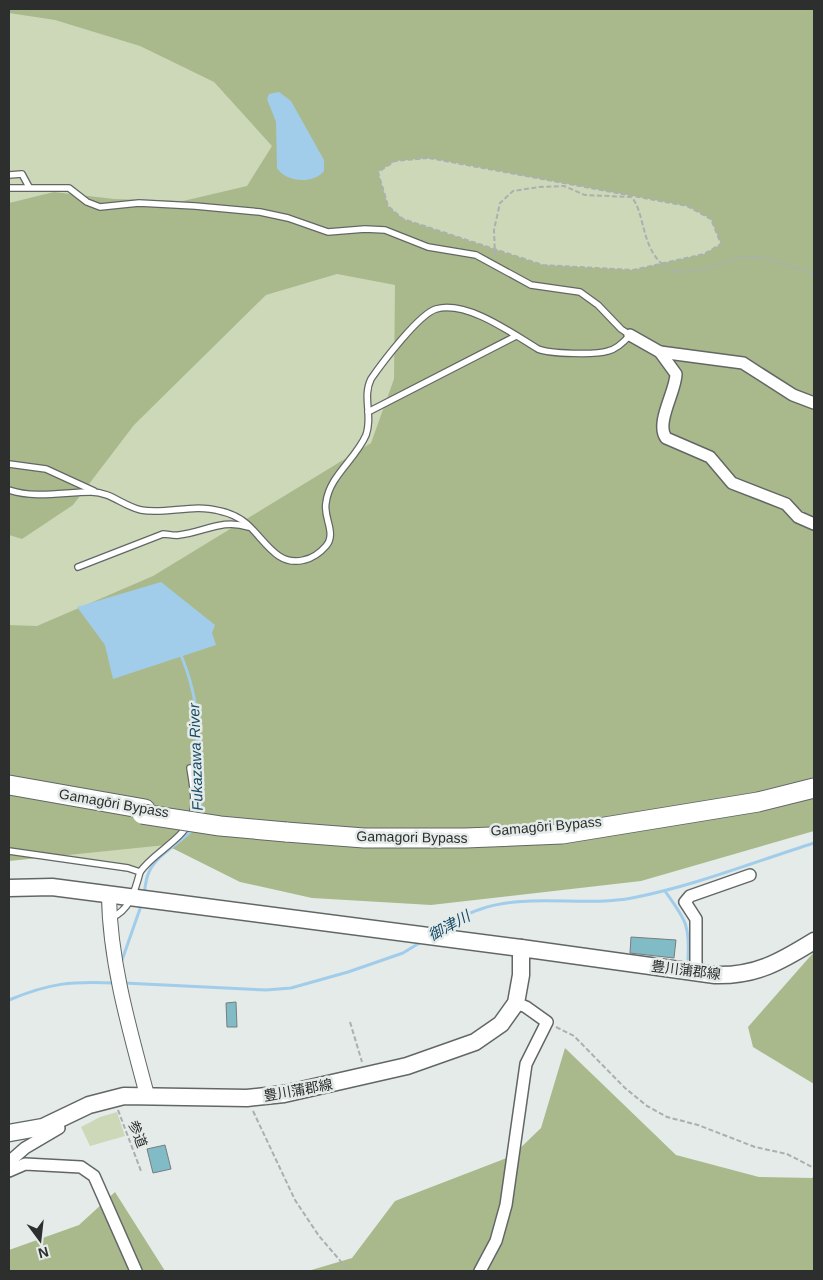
<svg xmlns="http://www.w3.org/2000/svg" width="823" height="1280" font-family="Helvetica,'Noto Sans JP',sans-serif">
<style>
.green{fill:#cdd8b9}
.forest{fill:#aab98c;fill-rule:evenodd}
.water{fill:#a1cdeb}
.lines{fill:none;stroke-linecap:round;stroke-linejoin:round}
.stream{stroke:#a1cdeb;stroke-width:3}
.building{fill:#81bcc6;stroke:#777d7e}
.service-casing{stroke:#626766;stroke-width:8}
.minor-casing{stroke:#626766;stroke-width:14}
.tertiary-casing{stroke:#626766;stroke-width:16}
.secondary-casing{stroke:#626766;stroke-width:19}
.trunk-casing{stroke:#626766;stroke-width:21}
.path{stroke:#aab0ae;stroke-width:2;stroke-dasharray:5 2.5;stroke-linecap:butt}
.service{stroke:#fff;stroke-width:5.5}
.minor{stroke:#fff;stroke-width:11}
.tertiary{stroke:#fff;stroke-width:14}
.secondary{stroke:#fff;stroke-width:16}
.trunk{stroke:#fff;stroke-width:19}
.trunk-bridge-casing{stroke:#626766;stroke-width:21;stroke-linecap:butt}
.trunk-bridge{stroke:#fff;stroke-width:19}
.labels{text-anchor:middle;stroke-width:5;stroke-linejoin:round;paint-order:stroke}
.street-label{font-size:14px;fill:#2c2f2e;stroke:#e4ebe9}
.water-label{font-size:15px;font-style:italic;fill:#154a68;stroke:#e4ebe9}
</style>
<rect width="100%" height="100%" fill="#e4ebe9"/>
<g class="green">
<path d="M 9,9 L 814,9 L 814,653 L 167,842 L 133,873 L 9,851 Z"/>
<path d="M 117,1112 L 125,1136 L 90,1146 L 81,1127 L 100,1117 Z"/>
</g>
<g class="forest">
<path d="M 9,9 L 814,9 L 814,831 L 641,881 L 431,905 L 312,898 L 240,882 L 166,845 L 9,861 L 9,625 L 37,626 L 153,576 L 371,443 L 394,379 L 395,285 L 337,274 L 266,295 L 134,425 L 73,505 L 22,539 L 9,535 L 9,203 L 54,192 L 114,199 L 183,201 L 247,186 L 272,146 L 214,82 L 140,46 L 55,20 L 9,13 ZM 429,158 L 687,206 L 711,219 L 721,244 L 704,254 L 633,270 L 543,265 L 403,219 L 388,206 L 378,172 L 395,161 Z"/>
<path d="M 814,952 L 814,1084 L 753,1047 L 748,1027 Z"/>
<path d="M 565,1048 L 676,1155 L 759,1177 L 812,1178 L 814,1176 L 814,1271 L 308,1271 L 352,1258 L 395,1201 L 512,1156 L 541,1128 Z"/>
<path d="M 115,1192 L 165,1271 L 9,1271 L 9,1250 L 79,1225 Z"/>
</g>
<g class="water">
<path d="M 279,92 L 291,101 L 324,160 L 324,171 C 314,184 286,183 277,168 L 276,122 L 267,99 L 269,94 Z"/>
<path d="M 161,582 L 215,625 L 212,633 L 216,645 L 113,679 L 105,645 L 77,607 Z"/>
</g>
<g class="lines">
<g class="stream">
<path d="M 180,653 C 191,678 197,705 198,732 C 198,742 194,753 195,763 C 196,781 205,797 199,816"/>
<path d="M 665,891 C 685,919 690,924 688,959"/>
<path d="M 144,895 C 145,887 146,878 149,872 C 157,854 181,843 194,828"/>
<path d="M 437,932 C 451,923 465,914 481,909 C 525,893 585,907 632,898 C 694,886 754,862 814,843"/>
<path d="M 121,963 L 142,903"/>
<path d="M 124,983 L 266,990 L 291,988 L 348,972 L 403,953 L 421,942"/>
<path d="M 9,1000 C 50,983 71,981 115,983"/>
</g>
</g>
<g class="building">
<path d="M 631,937 L 676,940 L 674,958 L 630,953 Z"/>
<path d="M 236,1002 L 237,1027 L 227,1027 L 226,1003 Z"/>
<path d="M 165,1145 L 171,1169 L 153,1173 L 147,1149 Z"/>
</g>
<g class="lines">
<g class="service-casing">
<g id="service">
<path d="M 9,175 L 22,174 L 29,187"/>
<path d="M 9,188 L 69,188 L 87,202 L 100,207 L 139,203 L 195,206 L 260,212 L 288,218 L 328,232 L 365,229 L 385,230 L 428,247 L 476,255 L 531,285 L 580,292 L 598,305 L 621,329 L 630,335 C 624,342 617,349 608,351 C 596,355 550,354 538,349 C 513,334 467,300 436,309 C 419,314 382,363 371,379 C 362,397 373,416 366,435 C 356,459 329,476 326,503 C 323,518 337,533 326,546 C 320,553 313,558 304,560 C 277,567 265,540 247,524 C 240,518 230,513 220,511 C 193,503 166,515 141,510 C 123,506 111,492 91,492 C 64,492 36,499 9,490"/>
<path d="M 368,412 L 516,336"/>
<path d="M 9,464 L 46,469 L 94,491"/>
<path d="M 78,567 L 163,534 C 168,534 174,536 179,535 C 202,533 223,518 248,527"/>
<path d="M 9,851 L 128,868 L 140,872 C 135,891 130,910 111,918"/>
<path d="M 140,872 C 154,851 189,838 193,811 C 196,797 192,782 190,768"/>
</g>
</g>
<g class="minor-casing">
<g id="minor">
<path d="M 630,335 L 660,352 L 676,374 C 676,391 655,423 666,438 L 710,457 L 732,483 L 786,504 L 798,517 L 814,524"/>
<path d="M 660,352 L 743,363 L 793,395 L 814,403"/>
<path d="M 696,972 L 696,919 L 685,902 L 690,896 L 750,875"/>
<path d="M 9,1162 L 25,1148 L 59,1128"/>
<path d="M 9,1171 L 25,1164 L 81,1167 L 94,1176 L 136,1271"/>
<path d="M 480,1271 L 496,1241 L 506,1205 L 526,1064 L 547,1022 L 526,1007 L 516,1003"/>
</g>
</g>
<g class="tertiary-casing">
<path id="tertiary" d="M 109,897 C 110,963 130,1031 147,1095"/>
</g>
<g class="secondary-casing">
<g id="secondary">
<path d="M 9,888 L 52,887 L 521,948"/>
<path d="M 9,1133 L 43,1127 L 89,1105 L 124,1096 L 247,1098 L 284,1094 L 407,1066 L 475,1042 L 501,1024 L 516,1003 L 521,975 L 521,948 L 715,975 C 756,976 780,962 814,941"/>
</g>
</g>
<g class="trunk-casing">
<g id="trunk">
<path d="M 9,785 L 145,809"/>
<path d="M 286,832 L 364,838 L 465,838 L 562,834 L 758,802 L 814,788"/>
</g>
</g>
<g class="path">
<path d="M 429,158 L 687,206 L 711,219 L 721,244 L 704,254 L 633,270 L 543,265 L 403,219 L 388,206 L 378,172 L 395,161 Z"/>
<path d="M 495,256 L 494,230 L 500,203 L 513,191 L 539,187 L 564,186 L 585,195 L 631,197 C 644,209 641,243 660,262 C 681,284 716,263 740,258 C 763,253 792,268 814,274"/>
<path d="M 350,1022 L 362,1062"/>
<path d="M 556,1027 L 574,1036 L 625,1088 L 647,1106 L 667,1117 L 698,1125 L 755,1147 L 787,1154 L 814,1168"/>
<path d="M 118,1110 L 141,1171"/>
<path d="M 253,1111 L 295,1200 L 319,1236 L 349,1271"/>
</g>
<use href="#service" class="service"/>
<use href="#minor" class="minor"/>
<use href="#tertiary" class="tertiary"/>
<use href="#secondary" class="secondary"/>
<use href="#trunk" class="trunk"/>
<g class="trunk-bridge-casing">
<path id="trunk-bridge" d="M 142,814 L 220,826 L 286,832"/>
</g>
<use href="#trunk-bridge" class="trunk-bridge"/>
</g>
<g class="labels">
<g class="street-label">
<text transform="translate(114 803) rotate(10)" y="5">Gamagōri Bypass</text>
<text transform="translate(546 826) rotate(-5)" y="5">Gamagōri Bypass</text>
<text transform="translate(412 837) rotate(1)" y="5">Gamagori Bypass</text>
<text transform="translate(686 970) rotate(7)" y="5">豊川蒲郡線</text>
<text transform="translate(298 1090) rotate(-10)" y="5">豊川蒲郡線</text>
<text transform="translate(138 1134) rotate(69)" y="5">参道</text>
</g>
<g class="water-label">
<text transform="translate(196 757) rotate(-92)" y="5">Fukazawa River</text>
<text transform="translate(449 926) rotate(-29)" y="5">御津川</text>
</g>
</g>
<rect width="823" height="1280" fill="none" stroke="#2c2f2e" stroke-width="20"/>
<g transform="translate(40 1240) rotate(165)" stroke="#e4ebe9" stroke-width="4" paint-order="stroke">
<path d="M0-4L9 19L0 12L-9 19Z" fill="#2c2f2e"/>
<text y="-8" font-size="14" font-weight="bold" text-anchor="middle" fill="#2c2f2e">N</text>
</g>
</svg>
